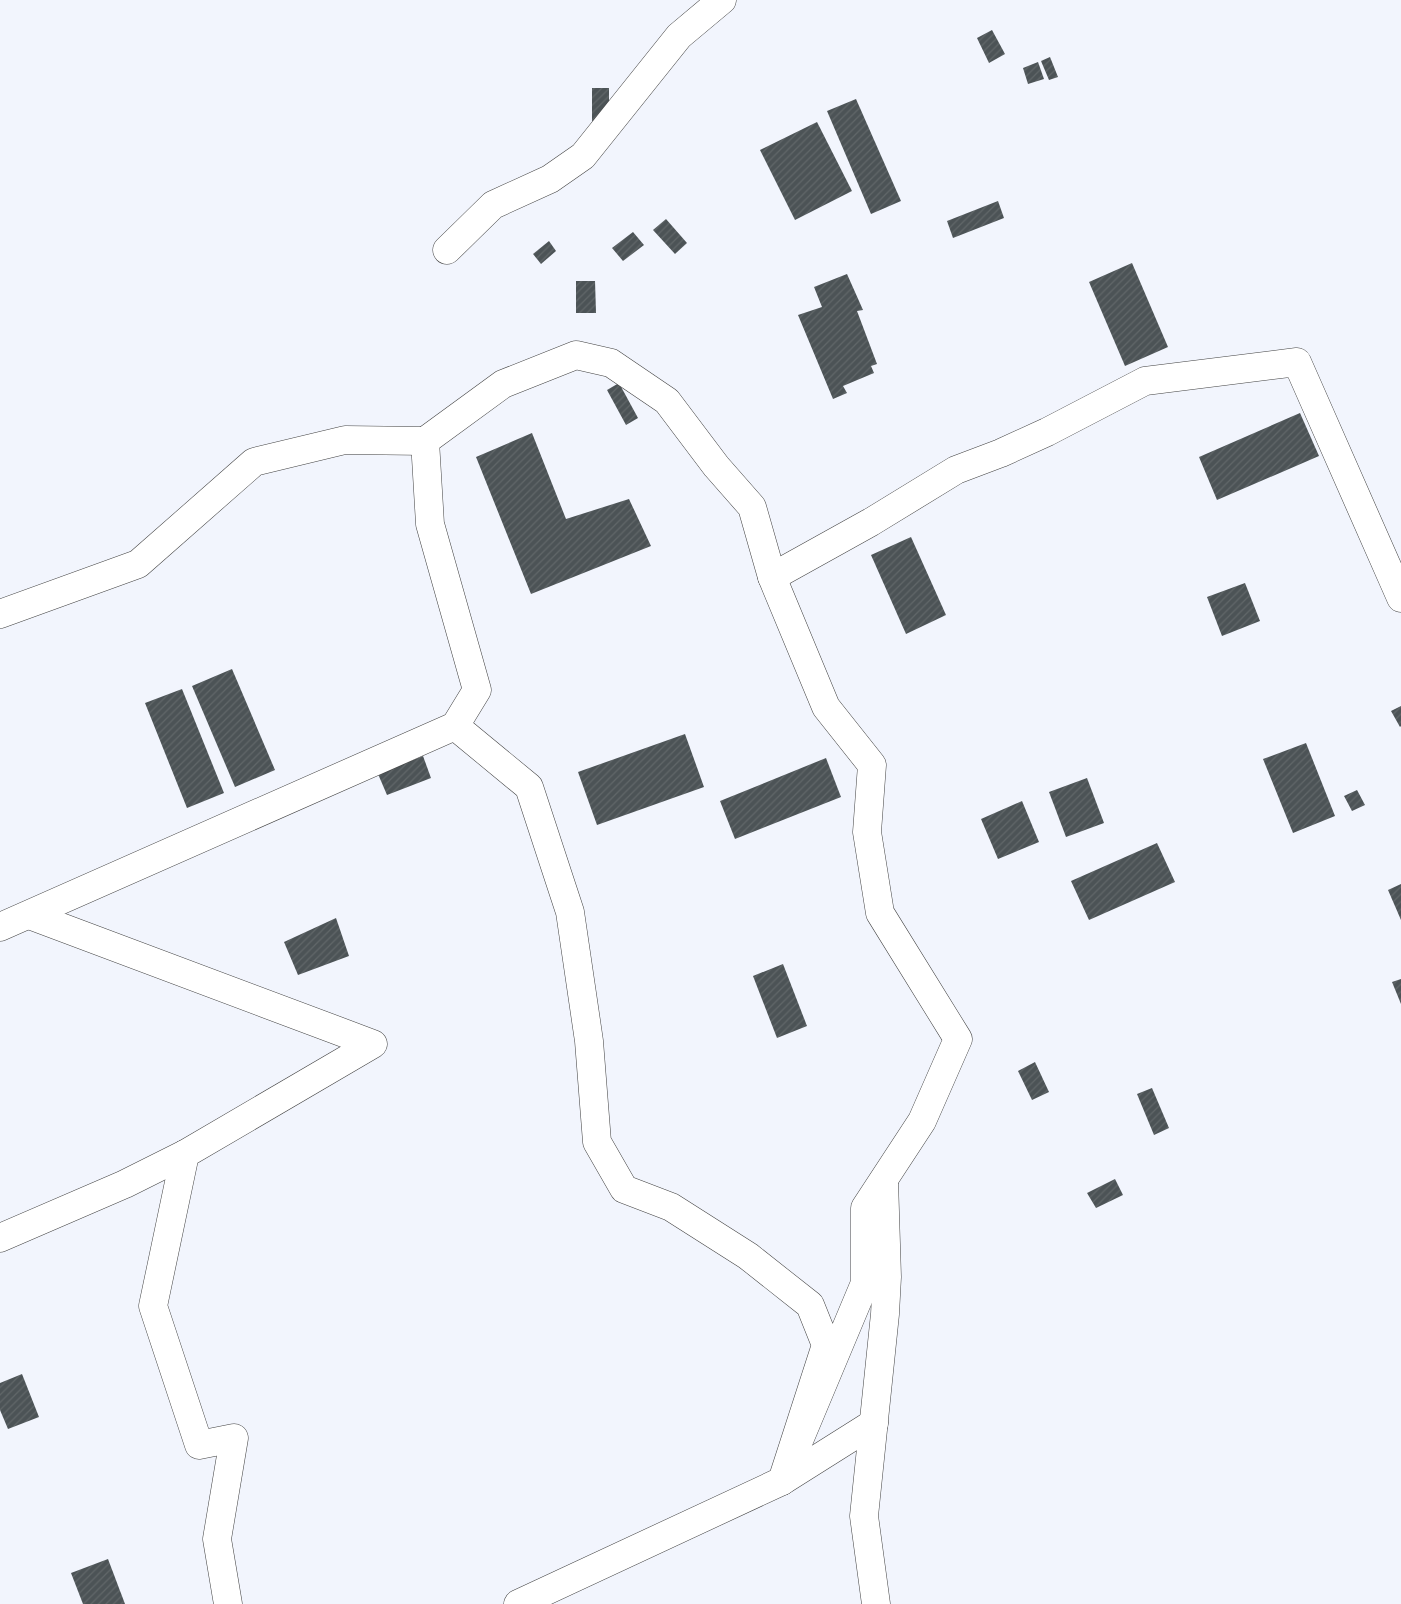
<svg xmlns="http://www.w3.org/2000/svg" width="1401" height="1604" font-family="Literata,serif">
<style>
.building{fill:url(#building-hatch)}
.lines{fill:none;stroke-linecap:round;stroke-linejoin:round}
.street-casing{stroke:#424242;stroke-width:29}
.street{stroke:#fff;stroke-width:28}
</style>
<defs>
<pattern id="building-hatch" width="6" height="6" patternUnits="userSpaceOnUse" patternTransform="scale(1.25)"><rect width="6" height="6" fill="#4c5356"/><path d="M-1 1l2-2M0 6l6-6M5 7l2-2" fill="none" stroke="#616769"/></pattern>
</defs>
<rect width="100%" height="100%" fill="#f2f5fd"/>
<g class="building">
<path d="M 992,30 L 1005,54 L 989,63 L 977,38 Z"/>
<path d="M 1050,57 L 1058,77 L 1049,80 L 1041,61 Z"/>
<path d="M 1038,62 L 1044,79 L 1028,84 L 1023,68 Z"/>
<rect x="592" y="88" width="17" height="33"/>
<path d="M 856,99 L 901,201 L 871,214 L 827,111 Z"/>
<path d="M 817,122 L 852,191 L 795,220 L 760,150 Z"/>
<path d="M 998,201 L 1004,218 L 953,238 L 947,221 Z"/>
<path d="M 666,219 L 687,243 L 675,254 L 653,230 Z"/>
<path d="M 633,232 L 644,245 L 623,261 L 612,248 Z"/>
<path d="M 549,241 L 556,251 L 541,264 L 533,254 Z"/>
<path d="M 1132,263 L 1168,347 L 1125,366 L 1089,282 Z"/>
<path d="M 847,274 L 863,310 L 857,311 L 877,364 L 871,366 L 874,373 L 843,386 L 847,393 L 833,399 L 798,315 L 822,307 L 814,287 Z"/>
<path d="M 576,281 L 595,281 L 596,313 L 576,313 Z"/>
<path d="M 619,383 L 638,418 L 626,425 L 607,390 Z"/>
<path d="M 1300,413 L 1319,456 L 1217,500 L 1199,457 Z"/>
<path d="M 532,433 L 566,519 L 629,499 L 651,546 L 531,594 L 476,457 Z"/>
<path d="M 911,537 L 946,615 L 906,634 L 871,555 Z"/>
<path d="M 1245,583 L 1260,621 L 1222,636 L 1207,597 Z"/>
<path d="M 232,669 L 275,770 L 235,787 L 192,686 Z"/>
<path d="M 182,689 L 224,793 L 187,808 L 145,703 Z"/>
<path d="M 1401,706 L 1401,726 L 1400,727 L 1391,711 Z"/>
<path d="M 685,734 L 704,787 L 597,825 L 578,772 Z"/>
<path d="M 1306,743 L 1335,816 L 1293,833 L 1263,759 Z"/>
<path d="M 423,756 L 431,778 L 387,795 L 378,774 Z"/>
<path d="M 826,758 L 841,797 L 735,839 L 720,801 Z"/>
<path d="M 1087,778 L 1104,823 L 1066,837 L 1049,792 Z"/>
<path d="M 1357,790 L 1365,805 L 1352,811 L 1344,796 Z"/>
<path d="M 1022,801 L 1039,842 L 998,859 L 981,819 Z"/>
<path d="M 1157,843 L 1175,882 L 1089,920 L 1071,881 Z"/>
<path d="M 1401,884 L 1401,920 L 1388,890 Z"/>
<path d="M 336,918 L 349,956 L 298,975 L 284,942 Z"/>
<path d="M 783,964 L 807,1026 L 777,1038 L 753,976 Z"/>
<path d="M 1401,979 L 1401,1004 L 1392,982 Z"/>
<path d="M 1035,1062 L 1049,1092 L 1032,1100 L 1018,1071 Z"/>
<path d="M 1152,1088 L 1169,1128 L 1154,1135 L 1137,1094 Z"/>
<path d="M 1115,1179 L 1123,1195 L 1096,1208 L 1087,1193 Z"/>
<path d="M 22,1374 L 39,1417 L 8,1429 L 0,1410 L 0,1383 Z"/>
<path d="M 108,1559 L 125,1604 L 83,1604 L 71,1573 Z"/>
</g>
<g class="lines">
<g class="street-casing">
<g id="street">
<path d="M 447,250 L 493,205 L 550,179 L 583,156 L 679,36 L 722,0"/>
<path d="M 576,355 L 611,363 L 667,401 L 716,466 L 752,507 L 772,577 L 826,707 L 872,765 L 867,832 L 880,913 L 958,1039 L 922,1121 L 865,1208 L 865,1283 L 782,1481 L 826,1345 L 810,1305 L 748,1256 L 671,1207 L 624,1189 L 597,1142 L 589,1041 L 570,912 L 529,787 L 455,726 L 477,690 L 430,524 L 425,441 L 503,384 Z"/>
<path d="M 772,577 L 871,522 L 956,470 L 1001,453 L 1047,432 L 1145,381 L 1297,362 L 1401,598"/>
<path d="M 0,614 L 138,564 L 254,462 L 345,440 L 425,441"/>
<path d="M 29,915 L 373,1044 L 185,1154 L 153,1306 L 199,1445 L 234,1438 L 217,1539 L 228,1604"/>
<path d="M 0,927 L 455,726"/>
<path d="M 0,1238 L 125,1184 L 185,1154"/>
<path d="M 518,1604 L 782,1481 L 874,1423"/>
<path d="M 876,1604 L 864,1516 L 885,1314 L 887,1277 L 884,1180"/>
</g>
</g>
<use href="#street" class="street"/>
</g>
</svg>
